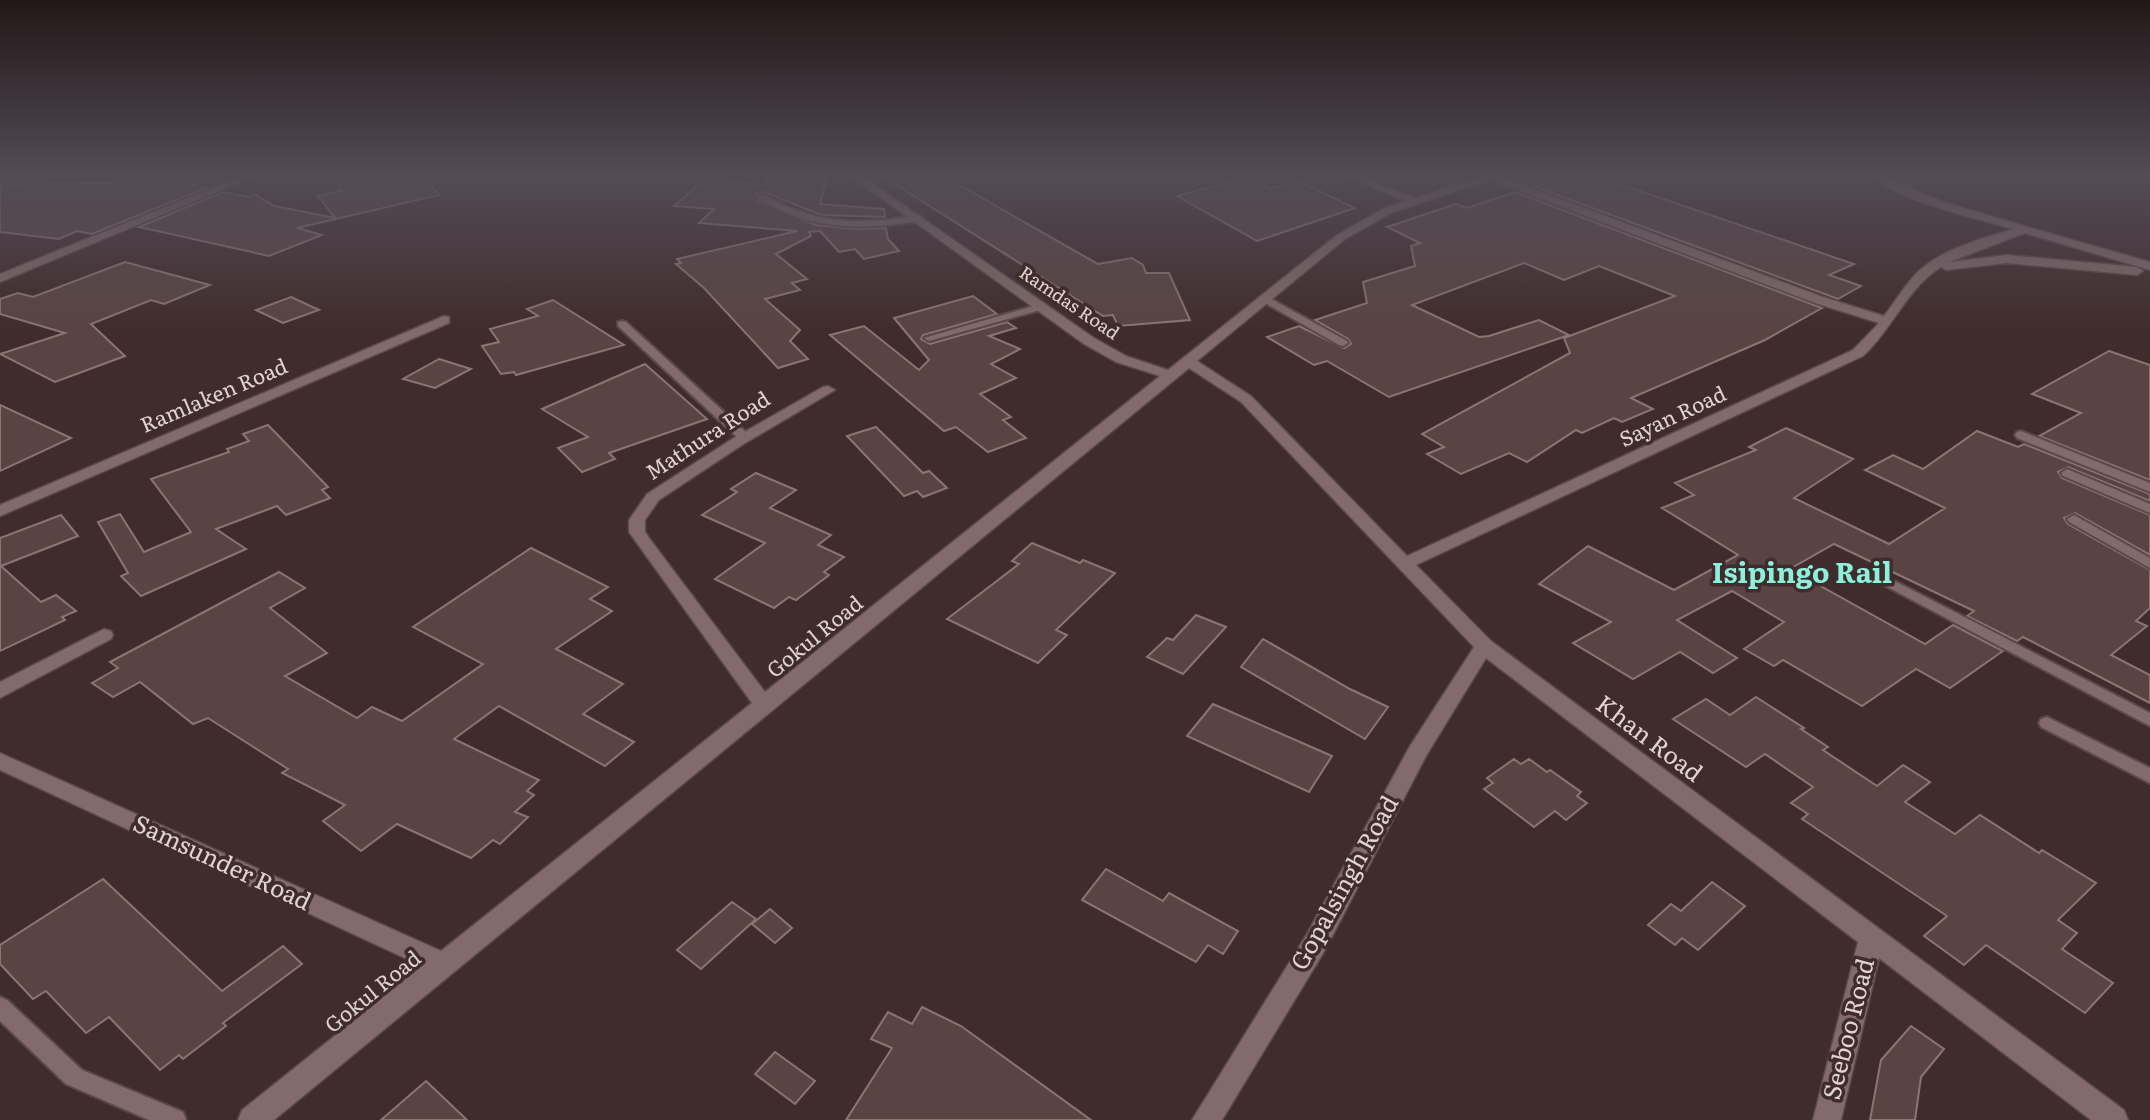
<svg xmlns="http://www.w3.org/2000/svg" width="2150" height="1120" font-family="Literata,serif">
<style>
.building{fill:#594443;stroke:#8c7473;stroke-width:2}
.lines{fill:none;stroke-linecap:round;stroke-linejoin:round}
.lane-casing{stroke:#5a4949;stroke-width:4}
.street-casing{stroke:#5a4949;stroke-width:3}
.lane{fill:#826b6a;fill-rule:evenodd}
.street{fill:#826b6a;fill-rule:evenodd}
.labels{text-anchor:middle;stroke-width:7;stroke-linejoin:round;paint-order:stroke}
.far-street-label{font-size:18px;fill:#e0d3d2;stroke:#402c2c}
.street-label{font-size:21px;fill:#e0d3d2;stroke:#402c2c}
.near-street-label{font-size:24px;fill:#e0d3d2;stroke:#402c2c}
.district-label{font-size:28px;font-weight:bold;fill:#8cf1dc;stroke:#402c2c}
</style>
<rect width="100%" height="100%" fill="#402c2c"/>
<g class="building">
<path d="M 370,174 L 421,174 L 439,195 L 297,228 L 322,235 L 269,256 L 139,227 L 223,192 L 249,197 L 254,194 L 275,206 L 335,218 L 318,196 L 342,191 L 335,180 Z"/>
<path d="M 769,174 L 828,174 L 820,204 L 884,209 L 885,217 L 821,215 L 764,192 L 756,193 L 757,201 L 816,225 L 856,229 L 886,228 L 888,239 L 899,251 L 864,259 L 855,249 L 839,252 L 820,231 L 809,232 L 811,236 L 776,254 L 807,279 L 792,283 L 800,290 L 765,299 L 800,330 L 790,341 L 808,359 L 778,368 L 704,288 L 676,264 L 681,263 L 677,259 L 797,231 L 699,223 L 714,209 L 674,206 L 705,179 L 764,185 Z"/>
<path d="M 879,174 L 940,174 L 1098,264 L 1132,258 L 1143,265 L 1146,273 L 1169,273 L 1190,320 L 1118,326 L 1113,315 L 1103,316 Z"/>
<path d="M 1571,174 L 1595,182 L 1605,179 L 1854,264 L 1829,275 L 1861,286 L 1838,299 L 1533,186 Z"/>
<path d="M 133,175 L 156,175 L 206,188 L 92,234 L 77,231 L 59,239 L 0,232 L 0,184 L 112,183 Z"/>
<path d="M 1246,177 L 1270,188 L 1301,182 L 1355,208 L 1257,241 L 1177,196 Z"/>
<path d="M 1515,192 L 1814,305 L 1822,308 L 1765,340 L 1631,398 L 1653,409 L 1622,422 L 1614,418 L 1582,433 L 1576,430 L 1527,462 L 1509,453 L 1461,474 L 1427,454 L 1444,447 L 1422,434 L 1570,353 L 1564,338 L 1675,296 L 1599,266 L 1564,280 L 1524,263 L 1412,305 L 1479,337 L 1489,336 L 1539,320 L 1569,335 L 1389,397 L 1327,361 L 1314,365 L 1267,337 L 1299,326 L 1344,348 L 1351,344 L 1348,339 L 1315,320 L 1367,303 L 1363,282 L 1415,266 L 1411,246 L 1420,243 L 1387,227 L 1456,204 L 1467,208 Z"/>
<path d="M 125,262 L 210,285 L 164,304 L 151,300 L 91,324 L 125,356 L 55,382 L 0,354 L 65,333 L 0,314 L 0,299 L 18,293 L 33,297 Z"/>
<path d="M 973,296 L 997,314 L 923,335 L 921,339 L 930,344 L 1007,322 L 1016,328 L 989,336 L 1020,349 L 991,364 L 1016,378 L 980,394 L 1011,417 L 1003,420 L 1026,438 L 988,452 L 956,427 L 944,431 L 830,335 L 864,326 L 919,370 L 929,360 L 894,318 Z"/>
<path d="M 291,297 L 319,310 L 283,323 L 256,310 Z"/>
<path d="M 553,300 L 624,345 L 516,375 L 514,372 L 501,374 L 482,346 L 499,342 L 490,329 L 538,316 L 527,309 Z"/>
<path d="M 2109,351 L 2150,365 L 2150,480 L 2039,436 L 2081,413 L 2032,394 Z"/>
<path d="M 439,359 L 471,369 L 435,388 L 403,379 Z"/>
<path d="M 645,364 L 707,419 L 609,453 L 615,459 L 582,472 L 558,448 L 588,437 L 542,409 Z"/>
<path d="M 0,405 L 71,438 L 0,471 Z"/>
<path d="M 268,425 L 328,487 L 322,490 L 330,498 L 286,515 L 277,506 L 216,529 L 246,549 L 141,596 L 121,576 L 128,573 L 98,522 L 120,514 L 144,552 L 191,532 L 151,479 L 229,452 L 227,449 L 249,441 L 243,434 Z"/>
<path d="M 876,427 L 923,473 L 929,471 L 947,488 L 923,497 L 917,491 L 904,496 L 847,436 Z"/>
<path d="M 1786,428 L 1853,459 L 1794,498 L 1889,544 L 1945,508 L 1865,470 L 1893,455 L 1923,469 L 1977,431 L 2018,447 L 2024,444 L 2150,494 L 2150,501 L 2068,467 L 2058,472 L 2062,478 L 2150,515 L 2150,555 L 2075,513 L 2064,518 L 2068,524 L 2150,570 L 2150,608 L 2136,621 L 2147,626 L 2111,655 L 2150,675 L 2150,703 L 2023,637 L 2017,641 L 1967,616 L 1974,611 L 1834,544 L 1790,569 L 1925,644 L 1953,625 L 2003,651 L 1950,688 L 1916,669 L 1862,706 L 1783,660 L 1774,666 L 1744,649 L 1784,622 L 1732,591 L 1677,620 L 1737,658 L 1713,673 L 1680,652 L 1633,679 L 1573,643 L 1611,622 L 1539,584 L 1588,546 L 1674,590 L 1738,555 L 1662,508 L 1694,495 L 1675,483 L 1756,450 L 1749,447 Z"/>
<path d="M 756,473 L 796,490 L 770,508 L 831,535 L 818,545 L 844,557 L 824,572 L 829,575 L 796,600 L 789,597 L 774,608 L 715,579 L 765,543 L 702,515 L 737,492 L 731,489 Z"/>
<path d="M 61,515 L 78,536 L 1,566 L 41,602 L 56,595 L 76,611 L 62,617 L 65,620 L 0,651 L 0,538 Z"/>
<path d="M 1032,543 L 1080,563 L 1083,560 L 1115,573 L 1056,630 L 1067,635 L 1038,663 L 947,619 L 1019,564 L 1012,561 Z"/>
<path d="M 531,548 L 608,587 L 590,599 L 612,611 L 556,649 L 623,684 L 583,714 L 634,742 L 605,766 L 499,706 L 454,739 L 539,780 L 527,791 L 534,795 L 515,812 L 528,817 L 500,844 L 493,840 L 471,858 L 397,824 L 361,851 L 323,821 L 345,805 L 282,773 L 288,769 L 208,718 L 193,724 L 140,682 L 113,697 L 92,683 L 118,668 L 110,662 L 279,572 L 305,588 L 270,608 L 327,653 L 285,676 L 357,718 L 372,707 L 402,721 L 483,664 L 413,627 Z"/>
<path d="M 1196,615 L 1226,627 L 1183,674 L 1147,657 L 1167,638 L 1173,640 Z"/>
<path d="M 1263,639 L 1350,689 L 1388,707 L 1365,739 L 1241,667 Z"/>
<path d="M 1756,697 L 1804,728 L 1801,729 L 1828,747 L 1823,750 L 1877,786 L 1903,765 L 1930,782 L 1905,802 L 1955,834 L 1980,815 L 2039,853 L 2042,850 L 2096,883 L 2058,920 L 2077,933 L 2062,949 L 2113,983 L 2085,1013 L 1986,945 L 1964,965 L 1924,936 L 1947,916 L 1802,819 L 1808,814 L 1791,803 L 1813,787 L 1765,754 L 1746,767 L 1673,719 L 1706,699 L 1730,715 Z"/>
<path d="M 1213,704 L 1332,756 L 1309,792 L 1187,736 Z"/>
<path d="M 1514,759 L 1521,764 L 1529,759 L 1547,772 L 1550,770 L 1581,792 L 1577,796 L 1587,803 L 1566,820 L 1555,811 L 1534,827 L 1484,789 L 1493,783 L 1487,778 Z"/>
<path d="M 1106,869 L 1163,901 L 1169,893 L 1238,931 L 1223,954 L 1208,945 L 1196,962 L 1082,900 Z"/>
<path d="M 103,879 L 222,991 L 283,946 L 302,964 L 223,1023 L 226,1026 L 183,1059 L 179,1055 L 160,1070 L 109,1017 L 86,1033 L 46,991 L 33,999 L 0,964 L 0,945 Z"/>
<path d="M 1712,882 L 1745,906 L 1698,950 L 1682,938 L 1675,945 L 1648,925 L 1671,904 L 1681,911 Z"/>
<path d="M 732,902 L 756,919 L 701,969 L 677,950 Z"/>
<path d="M 770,909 L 792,928 L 775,943 L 752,924 Z"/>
<path d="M 922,1007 L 961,1026 L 1091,1120 L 846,1120 L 892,1048 L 871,1039 L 888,1012 L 912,1024 Z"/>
<path d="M 1911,1026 L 1944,1049 L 1921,1077 L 1915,1120 L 1870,1120 L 1881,1060 Z"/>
<path d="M 775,1052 L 815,1081 L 795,1104 L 755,1074 Z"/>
<path d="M 426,1081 L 467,1120 L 381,1120 Z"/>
</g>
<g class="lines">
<g class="lane-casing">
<g id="lane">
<path d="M 758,195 L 764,195 C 817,225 860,225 919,215 L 923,218 L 919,221 C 858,231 813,230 758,199 Z"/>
<path d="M 1264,295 L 1347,341 L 1348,343 L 1343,346 L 1339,345 L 1260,300 L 1259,298 Z"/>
<path d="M 1040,304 L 1045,307 L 1044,309 L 929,341 L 924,338 Z"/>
<path d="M 622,321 L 626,322 L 748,434 L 750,437 L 748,440 L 740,440 L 618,326 L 618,322 Z"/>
<path d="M 2021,431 L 2150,483 L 2150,492 L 2017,438 L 2015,435 L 2017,432 Z"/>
<path d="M 2067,469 L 2150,504 L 2150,513 L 2063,476 L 2061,473 Z"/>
<path d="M 2074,515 L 2150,558 L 2150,568 L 2069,522 L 2067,519 Z"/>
<path d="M 1885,576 L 2150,713 L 2150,726 L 1880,583 L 1878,580 L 1880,577 Z"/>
<path d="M 2047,717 L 2150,768 L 2150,783 L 2041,727 L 2039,723 L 2041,719 Z"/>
<path d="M 0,997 L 7,1000 L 82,1070 L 183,1112 L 186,1120 L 149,1120 L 66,1084 L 0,1021 Z"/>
</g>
</g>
<g class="street-casing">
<g id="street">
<path d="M 247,174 L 260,174 L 0,282 L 0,274 Z"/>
<path d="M 848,174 L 859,174 L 1094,338 L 1126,356 L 1168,370 L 1337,235 L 1385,208 L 1405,201 L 1341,174 L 1354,174 L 1415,198 L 1482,177 L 1482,174 L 1505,174 L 1501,177 L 1823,297 L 1884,316 C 1894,303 1903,288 1914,276 C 1937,250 1981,239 2013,229 C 1978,219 1892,199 1869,174 C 1889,174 1922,195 1944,202 C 2012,223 2081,242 2150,262 L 2150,270 L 2025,233 L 1949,262 L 2007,255 L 2137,267 L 2143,271 L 2137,275 L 2007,263 L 1946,270 L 1941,267 C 1907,288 1892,330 1863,356 L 1416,565 L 1491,641 L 2124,1110 L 2128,1120 L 2091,1120 L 1879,958 L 1841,1120 L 1813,1120 L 1858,942 L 1486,658 L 1426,756 L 1325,950 L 1222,1120 L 1192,1120 L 1307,934 L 1410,746 L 1474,647 L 1241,402 L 1189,368 L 274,1120 L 238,1120 L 242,1110 L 422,966 L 0,770 L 0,753 L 441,951 L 752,703 L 629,532 L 629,520 L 647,494 L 732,439 L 823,387 L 828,386 L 835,390 L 742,445 L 659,500 L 645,520 L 645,532 L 652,542 L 765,692 L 1160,376 L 1116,362 L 1084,344 ZM 1491,180 L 1815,303 L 1879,323 L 1853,350 L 1407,556 L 1251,396 L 1197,361 L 1345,239 L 1393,212 Z"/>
<path d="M 444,316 L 449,317 L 449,323 L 0,516 L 0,505 Z"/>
<path d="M 104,629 L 111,631 L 113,635 L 111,639 L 0,698 L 0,682 Z"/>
</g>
</g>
<use href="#lane" class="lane"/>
<use href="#street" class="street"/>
</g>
<linearGradient id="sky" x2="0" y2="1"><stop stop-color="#231818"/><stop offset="0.53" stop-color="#534b56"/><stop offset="1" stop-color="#534b56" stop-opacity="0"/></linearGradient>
<rect width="2150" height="330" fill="url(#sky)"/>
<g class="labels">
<g class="far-street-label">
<text transform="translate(1069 303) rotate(34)" y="6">Ramdas Road</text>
</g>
<g class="street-label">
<text transform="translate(214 396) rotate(-23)" y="7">Ramlaken Road</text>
<text transform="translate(1673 417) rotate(-25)" y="7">Sayan Road</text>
<text transform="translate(708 436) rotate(-33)" y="7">Mathura Road</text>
<text transform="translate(815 637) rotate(-39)" y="7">Gokul Road</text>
<text transform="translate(373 992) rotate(-39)" y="7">Gokul Road</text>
</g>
<g class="near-street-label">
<text transform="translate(1649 739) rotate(37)" y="8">Khan Road</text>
<text transform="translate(222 863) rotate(25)" y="8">Samsunder Road</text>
<text transform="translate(1345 883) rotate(-61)" y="8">Gopalsingh Road</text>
<text transform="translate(1849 1029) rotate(-76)" y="8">Seeboo Road</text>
</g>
<g class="district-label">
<text x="1802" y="583">Isipingo Rail</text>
</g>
</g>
</svg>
